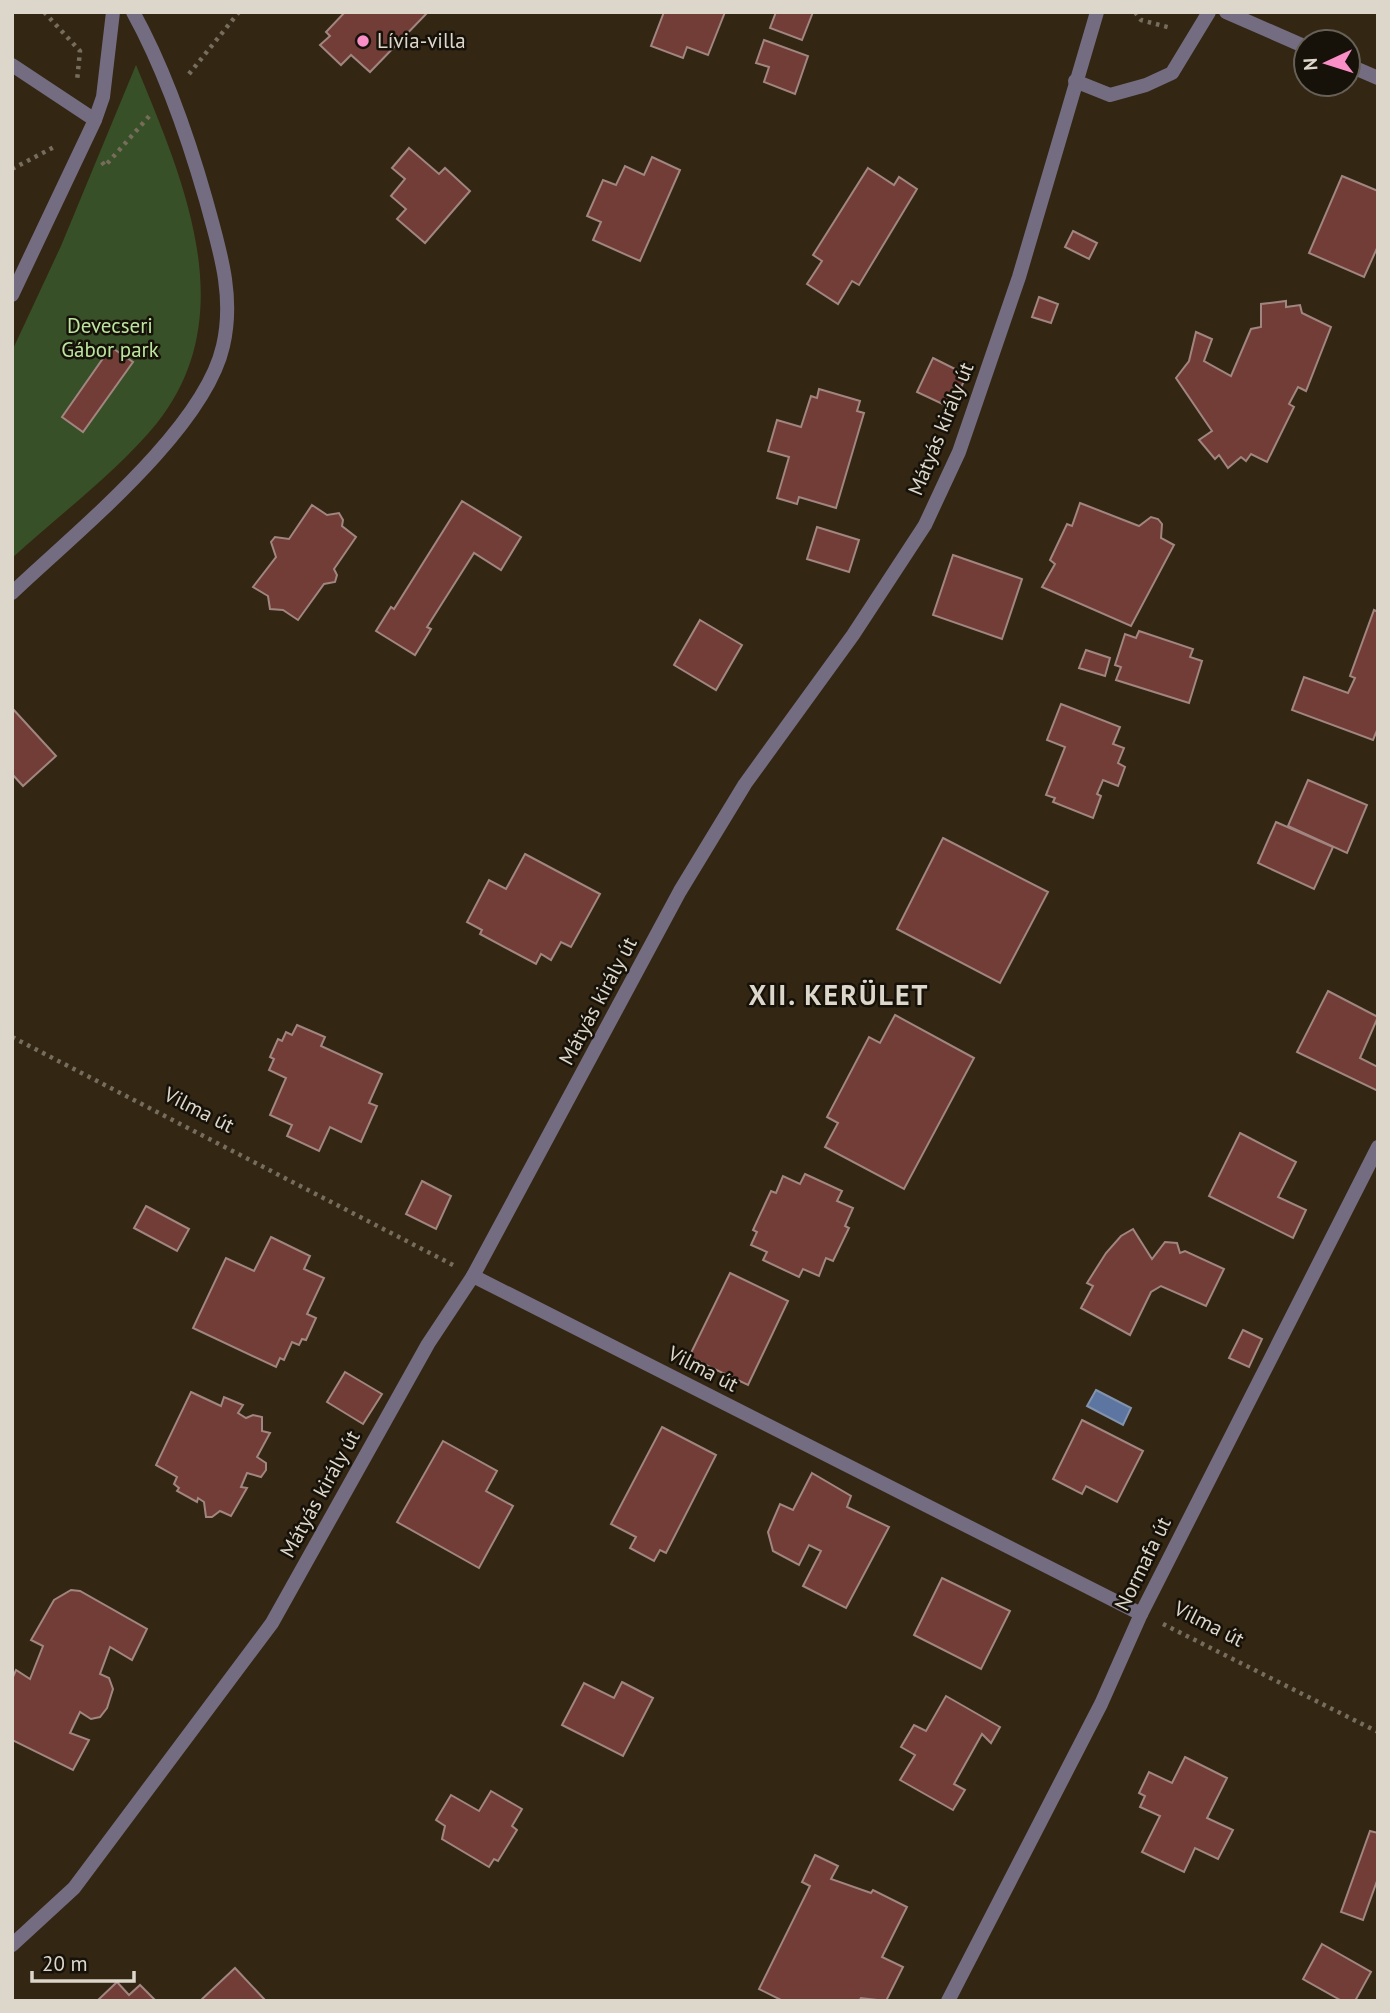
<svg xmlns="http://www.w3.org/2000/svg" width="1390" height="2013" font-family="'PT Sans',sans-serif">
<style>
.green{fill:#385027}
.water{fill:#5d76a1;stroke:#8393ad;stroke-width:2}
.building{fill:#713d36;stroke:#a18580;stroke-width:2}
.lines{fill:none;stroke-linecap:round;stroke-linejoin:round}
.path{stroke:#776d5d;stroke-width:4.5;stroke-dasharray:3.5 5;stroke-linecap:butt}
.minor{stroke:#746d82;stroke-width:14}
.tertiary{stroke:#746d82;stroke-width:14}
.poi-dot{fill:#fa8fc7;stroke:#161109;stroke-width:2.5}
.labels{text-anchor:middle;stroke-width:5;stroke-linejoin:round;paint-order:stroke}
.poi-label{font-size:21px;fill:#ddd6ca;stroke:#161109;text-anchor:start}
.park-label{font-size:21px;fill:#bce69f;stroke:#161109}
.street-label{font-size:21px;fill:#ddd6ca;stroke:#161109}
.district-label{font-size:28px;font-weight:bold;letter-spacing:2px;fill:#ddd6ca;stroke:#161109}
</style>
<rect width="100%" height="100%" fill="#332714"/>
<path class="green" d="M 136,65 C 182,177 244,314 157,423 C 116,473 60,514 12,558 L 12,351 L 61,246 Z"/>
<path class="water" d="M 1096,1390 L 1131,1408 L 1123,1425 L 1087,1406 Z"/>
<g class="building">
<path d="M 345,12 L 428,12 L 370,72 L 351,55 L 341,65 L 320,45 L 330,36 L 326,32 Z"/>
<path d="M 664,12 L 725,12 L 708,55 L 687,47 L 683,58 L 651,46 Z"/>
<path d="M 776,12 L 813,12 L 802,40 L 770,28 Z"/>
<path d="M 764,40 L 808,56 L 795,94 L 764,82 L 769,67 L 756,63 Z"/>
<path d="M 409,148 L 439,174 L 445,168 L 470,191 L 425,243 L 397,219 L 406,209 L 391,196 L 405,179 L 392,168 Z"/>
<path d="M 652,157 L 680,170 L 640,261 L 593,240 L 601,222 L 587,216 L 603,180 L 616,185 L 625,166 L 644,175 Z"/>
<path d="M 868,168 L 894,185 L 899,177 L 917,189 L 859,285 L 852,281 L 838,304 L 807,284 L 822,261 L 813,255 Z"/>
<path d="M 1342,176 L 1378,191 L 1378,246 L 1364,277 L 1309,253 Z"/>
<path d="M 1073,231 L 1097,243 L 1089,259 L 1065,247 Z"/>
<path d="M 1039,297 L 1058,304 L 1051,323 L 1032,317 Z"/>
<path d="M 1286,301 L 1286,307 L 1300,305 L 1302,313 L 1331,327 L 1306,391 L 1298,387 L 1289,404 L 1294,407 L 1267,462 L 1251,454 L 1246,461 L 1241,457 L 1228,468 L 1219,455 L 1215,459 L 1199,440 L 1212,431 L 1176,378 L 1189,361 L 1196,332 L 1212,339 L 1204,361 L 1231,376 L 1251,329 L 1261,327 L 1261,304 Z"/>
<path d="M 111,347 L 133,362 L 83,432 L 62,417 Z"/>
<path d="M 933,358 L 967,375 L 951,408 L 917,392 Z"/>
<path d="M 819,389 L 860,401 L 857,411 L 864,413 L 836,508 L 799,497 L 797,504 L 777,498 L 789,457 L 768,451 L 777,420 L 801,427 L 811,396 L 817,398 Z"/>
<path d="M 462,501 L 521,537 L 501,570 L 474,553 L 427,627 L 431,629 L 415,655 L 376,631 L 391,607 L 394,609 Z"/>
<path d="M 1080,503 L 1139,526 L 1151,517 L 1158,519 L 1162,524 L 1161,538 L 1174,545 L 1131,626 L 1042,587 L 1055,564 L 1050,560 L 1067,524 L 1072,526 Z"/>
<path d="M 312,505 L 327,515 L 339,513 L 343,520 L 342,526 L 356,537 L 334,569 L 337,575 L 335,582 L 324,584 L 298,620 L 283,610 L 270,609 L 268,596 L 253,587 L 276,557 L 271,542 L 275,537 L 289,539 Z"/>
<path d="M 817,527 L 859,540 L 849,572 L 807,559 Z"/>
<path d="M 953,555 L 1022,579 L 1002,639 L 933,615 Z"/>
<path d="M 1374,610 L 1378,612 L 1378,728 L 1373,740 L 1292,710 L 1304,677 L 1348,693 L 1355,678 L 1350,676 Z"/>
<path d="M 700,620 L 742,645 L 716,690 L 674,665 Z"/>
<path d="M 1139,631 L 1193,649 L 1190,657 L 1202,661 L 1189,703 L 1116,680 L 1121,667 L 1115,665 L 1125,634 L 1136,638 Z"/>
<path d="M 1086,650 L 1110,658 L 1105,676 L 1079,668 Z"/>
<path d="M 1061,704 L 1120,727 L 1113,744 L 1124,748 L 1118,763 L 1125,767 L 1118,786 L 1103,780 L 1097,794 L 1101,796 L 1093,818 L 1053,802 L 1055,798 L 1046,795 L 1065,747 L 1047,740 Z"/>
<path d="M 12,708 L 56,756 L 23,786 L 12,774 Z"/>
<path d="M 1308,780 L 1367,805 L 1347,853 L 1288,826 Z"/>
<path d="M 1276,822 L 1333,847 L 1314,889 L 1258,863 Z"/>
<path d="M 943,838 L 1048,892 L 1000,983 L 897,929 Z"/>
<path d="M 525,854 L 600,894 L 571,947 L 561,942 L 551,960 L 541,954 L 536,964 L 480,934 L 482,930 L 467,922 L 489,880 L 506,889 Z"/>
<path d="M 1328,991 L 1378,1017 L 1360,1058 L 1378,1067 L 1378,1091 L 1297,1052 Z"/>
<path d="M 895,1015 L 974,1058 L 904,1189 L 825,1147 L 838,1123 L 827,1117 L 869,1037 L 880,1043 Z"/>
<path d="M 297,1025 L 325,1037 L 321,1046 L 382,1074 L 369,1103 L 377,1106 L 361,1142 L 330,1127 L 319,1151 L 287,1136 L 292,1125 L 270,1115 L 286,1078 L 269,1070 L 274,1059 L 270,1057 L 278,1039 L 282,1041 L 286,1032 L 292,1035 Z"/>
<path d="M 1240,1133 L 1296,1162 L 1278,1197 L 1306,1210 L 1293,1238 L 1209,1196 Z"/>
<path d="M 805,1174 L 842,1191 L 837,1201 L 853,1208 L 845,1226 L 849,1228 L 833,1261 L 826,1258 L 819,1276 L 803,1269 L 799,1277 L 763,1260 L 767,1252 L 751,1245 L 757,1232 L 753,1230 L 771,1191 L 776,1193 L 783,1176 L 800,1184 Z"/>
<path d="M 422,1181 L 451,1196 L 436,1229 L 406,1214 Z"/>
<path d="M 146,1206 L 189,1229 L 177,1251 L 134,1228 Z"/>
<path d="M 1133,1229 L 1152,1259 L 1165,1242 L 1177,1243 L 1180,1253 L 1185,1251 L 1224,1269 L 1206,1306 L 1161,1286 L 1151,1292 L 1130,1335 L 1081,1308 L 1093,1286 L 1087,1283 L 1106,1253 L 1121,1236 Z"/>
<path d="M 271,1237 L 310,1256 L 304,1269 L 324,1278 L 307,1314 L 316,1318 L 306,1340 L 302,1339 L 299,1345 L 292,1342 L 284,1360 L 280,1358 L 276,1367 L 193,1328 L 226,1258 L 254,1271 Z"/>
<path d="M 730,1273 L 788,1301 L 748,1385 L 689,1357 Z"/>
<path d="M 1243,1330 L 1262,1339 L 1249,1367 L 1229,1358 Z"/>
<path d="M 345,1372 L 382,1394 L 363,1424 L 327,1402 Z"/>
<path d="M 191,1392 L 221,1406 L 224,1397 L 243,1405 L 238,1413 L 246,1418 L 253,1415 L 262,1417 L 262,1431 L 270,1433 L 257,1457 L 266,1463 L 266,1470 L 261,1477 L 247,1473 L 241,1487 L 247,1488 L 231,1516 L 220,1511 L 212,1517 L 206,1517 L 204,1502 L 198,1498 L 197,1502 L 177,1491 L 179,1488 L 174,1484 L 177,1477 L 156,1465 Z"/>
<path d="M 1082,1420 L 1143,1451 L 1117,1502 L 1086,1486 L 1082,1494 L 1053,1479 Z"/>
<path d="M 662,1427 L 716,1455 L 666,1553 L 660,1550 L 654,1561 L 630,1548 L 636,1537 L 611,1524 Z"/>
<path d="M 443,1441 L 497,1471 L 486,1491 L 513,1506 L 479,1568 L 397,1522 Z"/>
<path d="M 812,1473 L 851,1496 L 847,1507 L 889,1527 L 846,1608 L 803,1586 L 821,1551 L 809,1545 L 799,1565 L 773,1551 L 768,1532 L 780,1504 L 793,1510 Z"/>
<path d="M 942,1578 L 1010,1611 L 981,1669 L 914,1635 Z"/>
<path d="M 71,1590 L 80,1591 L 147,1629 L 132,1660 L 110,1647 L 100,1674 L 109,1678 L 113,1689 L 107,1708 L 100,1717 L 91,1719 L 80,1712 L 70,1733 L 89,1740 L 73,1770 L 12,1740 L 12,1679 L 16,1670 L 30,1679 L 43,1646 L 31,1640 L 54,1600 Z"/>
<path d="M 622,1682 L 653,1698 L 623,1756 L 562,1725 L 584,1683 L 614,1698 Z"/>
<path d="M 946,1696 L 1000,1727 L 991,1743 L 982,1734 L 954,1784 L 965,1790 L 953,1810 L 900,1780 L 915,1755 L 901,1747 L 914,1725 L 926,1731 Z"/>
<path d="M 1185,1757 L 1227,1778 L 1207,1818 L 1233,1830 L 1218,1859 L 1195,1848 L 1184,1872 L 1142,1852 L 1160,1816 L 1140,1807 L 1145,1796 L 1139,1793 L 1149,1772 L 1172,1783 Z"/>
<path d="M 491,1791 L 522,1809 L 512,1826 L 517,1830 L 498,1861 L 494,1859 L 489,1867 L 442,1839 L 445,1826 L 436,1820 L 451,1795 L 479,1811 Z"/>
<path d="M 1370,1831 L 1378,1833 L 1378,1878 L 1363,1920 L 1341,1912 Z"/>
<path d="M 815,1855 L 838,1866 L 831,1879 L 871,1893 L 873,1890 L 907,1907 L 882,1957 L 903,1967 L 886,2001 L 861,1998 L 859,2001 L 783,2001 L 759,1989 L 810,1886 L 802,1882 Z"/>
<path d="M 1322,1944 L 1371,1972 L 1355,2001 L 1342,2001 L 1303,1979 Z"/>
<path d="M 235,1968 L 266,2001 L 200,2001 Z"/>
<path d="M 117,1982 L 129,1995 L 140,1985 L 156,2001 L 97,2001 Z"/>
</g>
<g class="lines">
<g class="path">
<path d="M 44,12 L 80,51 L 77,81"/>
<path d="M 1135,12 L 1141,20 L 1171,28"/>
<path d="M 189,74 L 239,12"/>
<path d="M 102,162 L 105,166 L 152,113"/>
<path d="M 12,169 L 56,146"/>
<path d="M 12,1037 L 453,1265"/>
<path d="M 1163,1624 L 1378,1732"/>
</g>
<g class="minor">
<path d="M 1226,12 L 1306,47"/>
<path d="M 12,65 L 95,120"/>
<path d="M 1348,65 L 1378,78"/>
<path d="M 1075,81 L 1110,95 L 1146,85 L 1172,73 L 1209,12"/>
<path d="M 12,593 C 75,533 204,430 223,346 C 235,295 219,248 206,200 C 188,137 165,70 133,12"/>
<path d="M 473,1276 L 1141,1614"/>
<path d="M 12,1945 L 74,1888 L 272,1623 L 428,1344 L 473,1276 L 680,891 L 745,784 L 853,635 L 925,525 L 959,452 L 1019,277 L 1097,12"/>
<path d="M 948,2001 L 1101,1704 L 1141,1614 L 1378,1147"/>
</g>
<path class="tertiary" d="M 12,295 L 95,120 L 103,97 L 113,12"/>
</g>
<circle class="poi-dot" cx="363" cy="41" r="7"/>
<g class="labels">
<g class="poi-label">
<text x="377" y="48">Lívia-villa</text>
</g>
<g class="park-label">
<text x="110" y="333">Devecseri<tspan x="110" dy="24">Gábor park</tspan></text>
</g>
<g class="street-label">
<text transform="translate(941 429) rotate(-68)" y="7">Mátyás király út</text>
<text transform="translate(598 1001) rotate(-62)" y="7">Mátyás király út</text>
<text transform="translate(199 1110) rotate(27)" y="7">Vilma út</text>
<text transform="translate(703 1369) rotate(27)" y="7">Vilma út</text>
<text transform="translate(320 1494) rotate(-61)" y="7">Mátyás király út</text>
<text transform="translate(1143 1564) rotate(-64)" y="7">Normafa út</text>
<text transform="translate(1209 1624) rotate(27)" y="7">Vilma út</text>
</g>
<g class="district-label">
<text x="839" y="1005">XII. KERÜLET</text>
</g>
</g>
<rect width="1390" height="2013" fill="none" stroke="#ddd6ca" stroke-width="28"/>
<g transform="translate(1327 63) rotate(266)"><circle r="33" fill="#161109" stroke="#666056" stroke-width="2"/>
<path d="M0-5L12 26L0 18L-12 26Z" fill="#fa8fc7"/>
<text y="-10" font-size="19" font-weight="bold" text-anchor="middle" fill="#ddd6ca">N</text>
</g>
<path d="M32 1971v10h102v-10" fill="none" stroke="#ddd6ca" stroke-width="3.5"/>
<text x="42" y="1971" font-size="21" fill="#ddd6ca" stroke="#161109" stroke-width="5" paint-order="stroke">20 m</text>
</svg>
